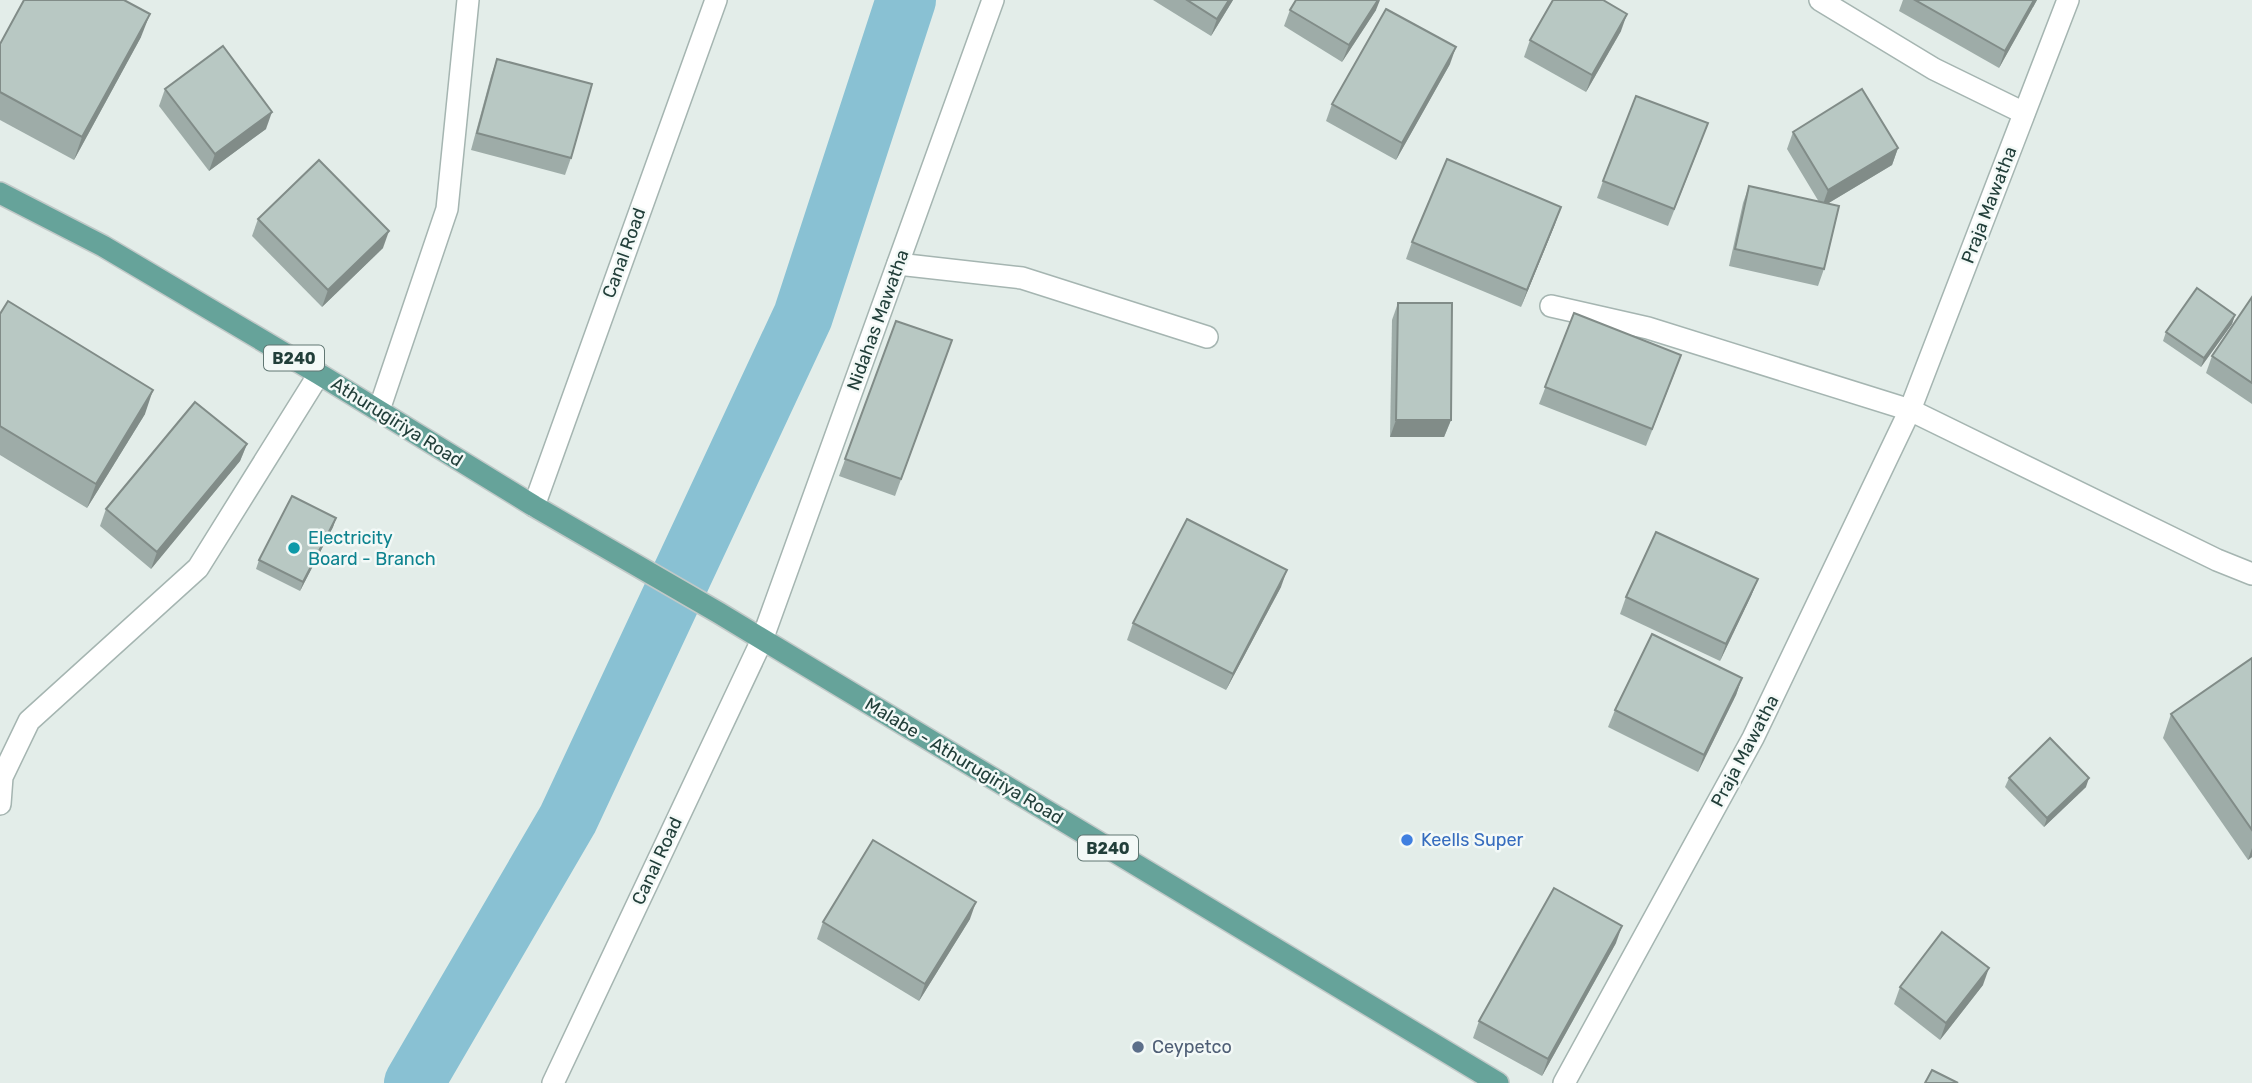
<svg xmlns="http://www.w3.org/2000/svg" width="2252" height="1083" font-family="Rubik,sans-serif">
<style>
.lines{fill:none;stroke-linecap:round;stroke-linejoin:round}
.canal{stroke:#89c1d3;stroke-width:60}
.service-casing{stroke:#a5b5b1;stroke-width:24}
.minor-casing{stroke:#a5b5b1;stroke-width:24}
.primary-casing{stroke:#c1c9c8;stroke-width:24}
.service{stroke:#fff;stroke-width:21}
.minor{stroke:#fff;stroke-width:21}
.primary{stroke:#66a39a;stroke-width:21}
.wall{fill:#9eaca8}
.shaded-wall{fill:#818c88}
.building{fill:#b8c8c3;stroke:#818c88;stroke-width:2}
.culture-dot{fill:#0f9aa8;stroke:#f3f9f7;stroke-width:2.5}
.shop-dot{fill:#3f7fe0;stroke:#f3f9f7;stroke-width:2.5}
.service-dot{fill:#5c6f8a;stroke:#f3f9f7;stroke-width:2.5}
.labels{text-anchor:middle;stroke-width:5;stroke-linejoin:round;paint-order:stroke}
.shield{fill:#f3f9f7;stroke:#617773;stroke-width:2}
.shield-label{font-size:16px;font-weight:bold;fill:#223f3a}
.street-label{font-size:18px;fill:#223f3a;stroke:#f3f9f7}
.culture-label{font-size:18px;fill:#0d838f;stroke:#f3f9f7;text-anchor:start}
.shop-label{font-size:18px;fill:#366cbe;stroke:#f3f9f7;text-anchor:start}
.service-label{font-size:18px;fill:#4e5e75;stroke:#f3f9f7;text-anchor:start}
</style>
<rect width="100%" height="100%" fill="#e3ede9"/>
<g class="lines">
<path class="canal" d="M 414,1083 L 568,819 L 803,316 L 906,0"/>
<g class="service-casing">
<g id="service">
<path d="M 898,264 L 1022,278 L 1207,337"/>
<path d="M 379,410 L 447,209 L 468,0"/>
</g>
</g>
<g class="minor-casing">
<g id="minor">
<path d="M 1820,0 L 1934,69 L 2024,113"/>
<path d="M 1551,306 L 1648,328 L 1910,410 L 2217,560 L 2252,574"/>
<path d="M 534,506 L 716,0"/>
<path d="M 0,804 L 2,777 L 29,721 L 198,568 L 319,374"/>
<path d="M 553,1083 L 762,640 L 993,0"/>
<path d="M 1564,1083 L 1753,738 L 1910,410 L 2068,0"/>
</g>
</g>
<g class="primary-casing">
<path id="primary" d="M 0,193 L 103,246 L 319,374 L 534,506 L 719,613 L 1498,1083"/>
</g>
<use href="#service" class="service"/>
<use href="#minor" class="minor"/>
<use href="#primary" class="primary"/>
</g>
<g class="wall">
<path d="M 1153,0 L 1233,0 L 1211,36 Z"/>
<path d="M 1903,0 L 2037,0 L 1999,68 L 1899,11 Z"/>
<path d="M 1290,10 L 1376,10 L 1342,62 L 1284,26 Z"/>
<path d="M 1621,31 L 1586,92 L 1524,57 L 1530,40 Z"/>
<path d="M 141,37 L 74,160 L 0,120 L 0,44 Z"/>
<path d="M 497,59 L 571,158 L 565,175 L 471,150 L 491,76 Z"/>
<path d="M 1450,64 L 1396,160 L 1326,121 L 1332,104 Z"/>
<path d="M 165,89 L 266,129 L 209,171 L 159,106 Z"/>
<path d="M 1793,132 L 1898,148 L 1892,165 L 1827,204 L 1824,269 L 1818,286 L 1729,266 L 1743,203 L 1749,186 L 1819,202 L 1787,149 Z"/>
<path d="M 1702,140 L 1668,226 L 1597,198 L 1603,181 Z"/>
<path d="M 258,219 L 383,248 L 322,307 L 252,236 Z"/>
<path d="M 1555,224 L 1521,307 L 1406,259 L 1412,242 Z"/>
<path d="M 2252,297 L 2252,404 L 2206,373 L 2212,356 Z"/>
<path d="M 1398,303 L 1451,420 L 1444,437 L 1390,437 L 1392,320 Z"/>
<path d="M 1574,313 L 1675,372 L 1646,446 L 1539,404 Z"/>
<path d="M 0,314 L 145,414 L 87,508 L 0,455 Z"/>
<path d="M 2235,315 L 2232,324 L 2201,367 L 2163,341 L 2166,332 Z"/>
<path d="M 896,321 L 952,340 L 895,496 L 839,476 Z"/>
<path d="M 247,444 L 240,461 L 151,569 L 100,526 L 106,509 Z"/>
<path d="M 336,518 L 333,527 L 300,591 L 256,569 L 259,560 Z"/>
<path d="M 1758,579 L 1751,596 L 1720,661 L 1620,614 L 1626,597 Z"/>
<path d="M 1281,587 L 1226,690 L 1127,640 L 1133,623 Z"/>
<path d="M 2252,658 L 2252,857 L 2248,860 L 2163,738 L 2171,714 Z"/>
<path d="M 1742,678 L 1736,695 L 1698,772 L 1608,727 L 1615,710 Z"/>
<path d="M 2009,778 L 2086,787 L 2044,827 L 2005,787 Z"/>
<path d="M 970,919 L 919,1001 L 817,939 L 823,922 Z"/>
<path d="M 1616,943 L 1542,1076 L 1473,1038 L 1479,1021 Z"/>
<path d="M 1983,985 L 1940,1040 L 1894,1004 L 1900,987 Z"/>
</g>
<g class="shaded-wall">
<path d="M 1229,0 L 1233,0 L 1211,36 L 1217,19 Z"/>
<path d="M 1378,0 L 1380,0 L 1376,10 L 1342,62 L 1349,45 Z"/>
<path d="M 2034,0 L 2037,0 L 1999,68 L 2005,51 Z"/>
<path d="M 150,14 L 141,37 L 74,160 L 82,137 Z"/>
<path d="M 1627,14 L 1621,31 L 1586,92 L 1592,75 Z"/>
<path d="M 1456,47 L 1450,64 L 1396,160 L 1402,143 Z"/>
<path d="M 272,112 L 266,129 L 209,171 L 215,154 Z"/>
<path d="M 1898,148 L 1892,165 L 1822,207 L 1828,190 Z"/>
<path d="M 1561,207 L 1555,224 L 1521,307 L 1527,290 Z"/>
<path d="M 389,231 L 383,248 L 322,307 L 328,290 Z"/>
<path d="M 2235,315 L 2232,324 L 2201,367 L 2204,358 Z"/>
<path d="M 153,390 L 145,414 L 87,508 L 96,484 Z"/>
<path d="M 1396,420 L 1451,420 L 1444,437 L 1390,437 Z"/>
<path d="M 247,444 L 240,461 L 151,569 L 157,552 Z"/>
<path d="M 336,518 L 333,527 L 300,591 L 303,582 Z"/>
<path d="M 1287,570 L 1281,587 L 1226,690 L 1233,674 Z"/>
<path d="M 1758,579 L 1751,596 L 1720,661 L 1726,644 Z"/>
<path d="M 1742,678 L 1736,695 L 1698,772 L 1704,755 Z"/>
<path d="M 2089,778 L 2086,787 L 2044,827 L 2047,818 Z"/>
<path d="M 2252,848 L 2252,857 L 2248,860 Z"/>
<path d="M 976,902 L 970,919 L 919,1001 L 925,984 Z"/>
<path d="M 1622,926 L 1616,943 L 1542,1076 L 1548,1059 Z"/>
<path d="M 1989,968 L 1983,985 L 1940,1040 L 1946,1023 Z"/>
</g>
<g class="building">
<path d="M 24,0 L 124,0 L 150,14 L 82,137 L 0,92 L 0,44 Z"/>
<path d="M 1187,0 L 1229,0 L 1217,19 Z"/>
<path d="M 1296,0 L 1378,0 L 1349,45 L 1290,10 Z"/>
<path d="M 1553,0 L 1603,0 L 1627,14 L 1592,75 L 1530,40 Z"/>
<path d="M 1915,0 L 2034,0 L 2005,51 Z"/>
<path d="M 1386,9 L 1456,47 L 1402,143 L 1332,104 Z"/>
<path d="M 223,46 L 272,112 L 215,154 L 165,89 Z"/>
<path d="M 497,59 L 592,84 L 571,158 L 477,133 Z"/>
<path d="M 1862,89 L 1898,148 L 1828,190 L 1793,132 Z"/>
<path d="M 1636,96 L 1708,123 L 1674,209 L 1603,181 Z"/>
<path d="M 1447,159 L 1561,207 L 1527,290 L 1412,242 Z"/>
<path d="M 319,160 L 389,231 L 328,290 L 258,219 Z"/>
<path d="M 1749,186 L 1839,206 L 1824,269 L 1735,249 Z"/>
<path d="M 2197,288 L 2235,315 L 2204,358 L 2166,332 Z"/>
<path d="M 2252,297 L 2252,383 L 2212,356 Z"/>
<path d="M 8,301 L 153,390 L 96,484 L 0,426 L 0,314 Z"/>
<path d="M 1398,303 L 1452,303 L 1451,420 L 1396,420 Z"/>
<path d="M 1574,313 L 1681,355 L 1652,429 L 1545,387 Z"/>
<path d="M 896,321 L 952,340 L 901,479 L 845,459 Z"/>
<path d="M 195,402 L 247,444 L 157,552 L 106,509 Z"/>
<path d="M 292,496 L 336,518 L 303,582 L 259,560 Z"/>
<path d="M 1187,519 L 1287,570 L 1233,674 L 1133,623 Z"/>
<path d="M 1656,532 L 1758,579 L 1726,644 L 1626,597 Z"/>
<path d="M 1652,634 L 1742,678 L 1704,755 L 1615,710 Z"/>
<path d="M 2252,658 L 2252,830 L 2171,714 Z"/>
<path d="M 2050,738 L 2089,778 L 2047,818 L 2009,778 Z"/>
<path d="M 873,840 L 976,902 L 925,984 L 823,922 Z"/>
<path d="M 1554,888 L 1622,926 L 1548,1059 L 1479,1021 Z"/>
<path d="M 1942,932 L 1989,968 L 1946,1023 L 1900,987 Z"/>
<path d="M 1932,1070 L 1958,1083 L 1925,1083 Z"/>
</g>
<circle class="culture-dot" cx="294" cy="548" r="7"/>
<circle class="shop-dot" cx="1407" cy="840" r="7"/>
<circle class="service-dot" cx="1138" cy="1047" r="7"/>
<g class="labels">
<g class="shield">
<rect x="264" y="345.5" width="60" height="25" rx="5"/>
<rect x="1078" y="835.5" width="60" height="25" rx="5"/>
</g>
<g class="shield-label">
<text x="294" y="364">B240</text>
<text x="1108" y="854">B240</text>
</g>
<g class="street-label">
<text transform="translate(1989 205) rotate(-69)" y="6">Praja Mawatha</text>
<text transform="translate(624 253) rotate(-70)" y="6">Canal Road</text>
<text transform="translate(878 320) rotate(-70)" y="6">Nidahas Mawatha</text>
<text transform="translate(397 422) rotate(32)" y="6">Athurugiriya Road</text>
<text transform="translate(1745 751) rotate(-62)" y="6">Praja Mawatha</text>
<text transform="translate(964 761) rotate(31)" y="6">Malabe - Athurugiriya Road</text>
<text transform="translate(657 861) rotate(-65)" y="6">Canal Road</text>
</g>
<g class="culture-label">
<text x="308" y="544">Electricity<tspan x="308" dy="21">Board - Branch</tspan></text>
</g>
<g class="shop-label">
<text x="1421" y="846">Keells Super</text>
</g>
<g class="service-label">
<text x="1152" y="1053">Ceypetco</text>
</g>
</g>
</svg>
